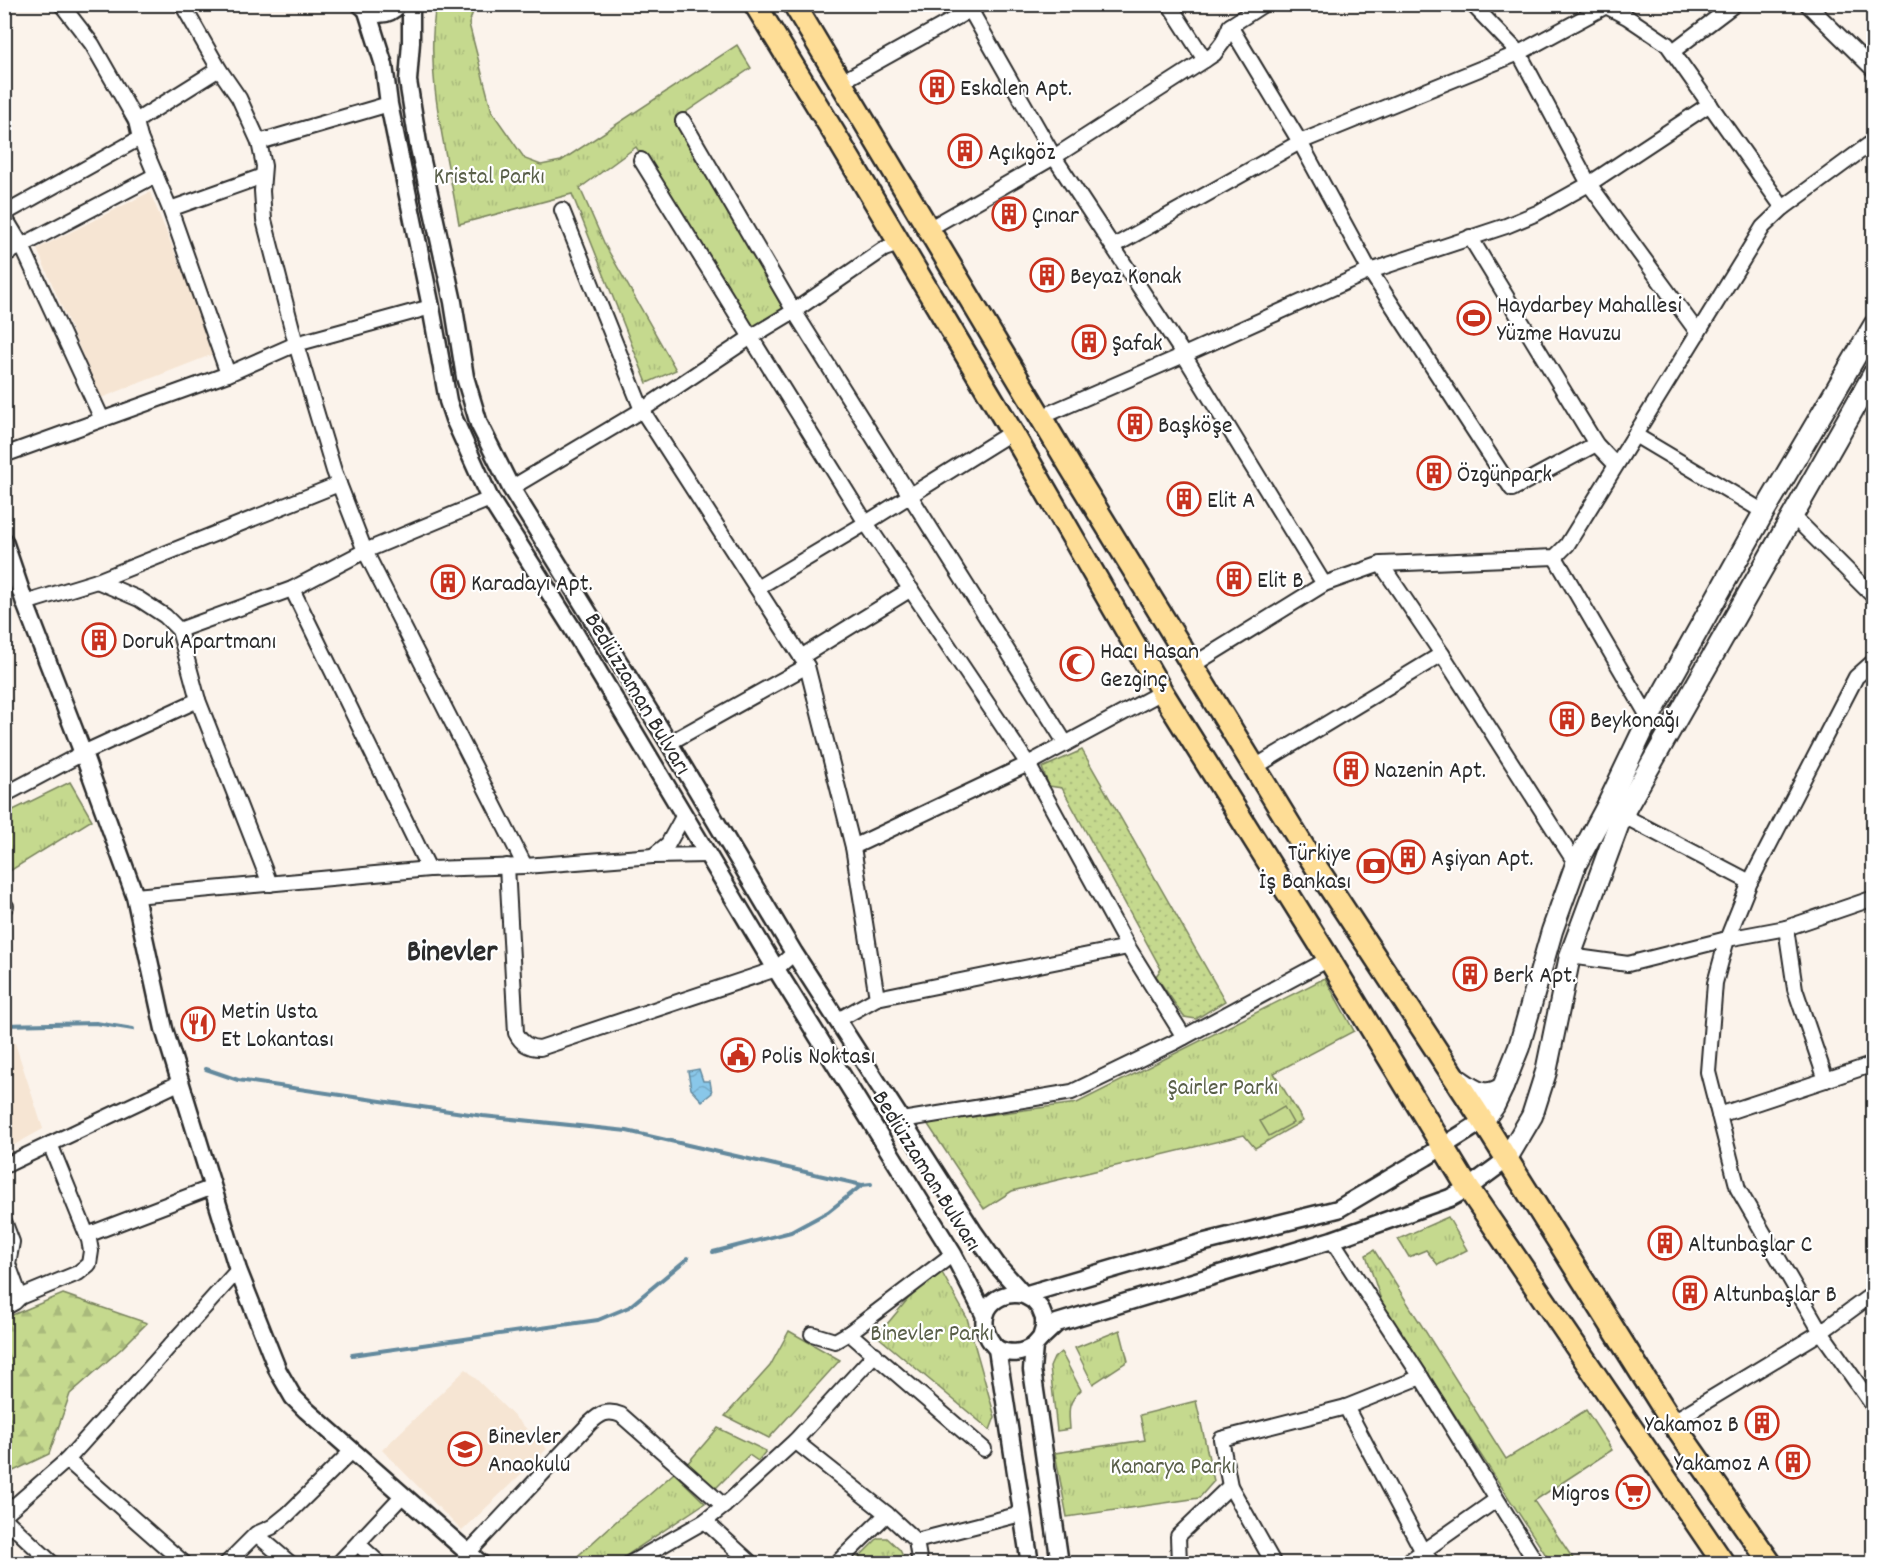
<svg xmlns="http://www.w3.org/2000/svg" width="1878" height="1568" font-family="Dekko,sans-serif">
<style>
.built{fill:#f6e5d3}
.grass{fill:url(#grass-dots);stroke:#78825c;stroke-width:1.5}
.forest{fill:url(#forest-firs);stroke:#78825c;stroke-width:1.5}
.park{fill:url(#park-tufts);stroke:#78825c;stroke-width:1.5}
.pitch{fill:#c5d98e;stroke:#78825c;stroke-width:1.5}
.water{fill:url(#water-waves);stroke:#63899d;stroke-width:1.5}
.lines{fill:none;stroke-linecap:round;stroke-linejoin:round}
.stream{stroke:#63899d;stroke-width:4}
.minor-casing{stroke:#2b2b2b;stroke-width:18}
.tertiary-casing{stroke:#2b2b2b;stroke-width:21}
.secondary-casing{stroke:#2b2b2b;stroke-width:24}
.primary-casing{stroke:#2b2b2b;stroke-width:26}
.minor{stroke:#fff;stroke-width:14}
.tertiary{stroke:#fff;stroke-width:16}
.secondary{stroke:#fff;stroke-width:20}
.primary{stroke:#fedd96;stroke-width:21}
.labels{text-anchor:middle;stroke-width:4.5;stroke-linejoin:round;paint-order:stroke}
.poi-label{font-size:24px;fill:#2b2b2b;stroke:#fff;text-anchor:start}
.park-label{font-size:24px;fill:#595f49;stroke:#fff}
.street-label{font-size:24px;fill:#2b2b2b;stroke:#fff}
.district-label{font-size:30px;font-weight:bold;fill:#2b2b2b;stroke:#fff}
</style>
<defs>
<pattern id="grass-dots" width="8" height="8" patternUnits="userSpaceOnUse" patternTransform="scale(1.5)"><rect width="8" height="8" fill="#c5d98e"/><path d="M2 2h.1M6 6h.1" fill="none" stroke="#a9ba7b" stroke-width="1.8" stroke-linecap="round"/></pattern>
<pattern id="forest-firs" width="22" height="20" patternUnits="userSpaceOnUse" patternTransform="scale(1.5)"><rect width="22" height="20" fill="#c5d98e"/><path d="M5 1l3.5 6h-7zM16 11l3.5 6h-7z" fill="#a9ba7b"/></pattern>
<pattern id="park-tufts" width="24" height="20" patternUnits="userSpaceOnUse" patternTransform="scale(1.5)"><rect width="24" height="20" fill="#c5d98e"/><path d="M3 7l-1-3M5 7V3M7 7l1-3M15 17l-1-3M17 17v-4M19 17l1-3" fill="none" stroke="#a9ba7b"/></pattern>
<pattern id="water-waves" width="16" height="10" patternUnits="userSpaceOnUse" patternTransform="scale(1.5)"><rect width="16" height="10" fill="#89c7e9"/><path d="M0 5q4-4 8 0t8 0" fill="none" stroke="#76abc8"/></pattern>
</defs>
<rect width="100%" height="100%" fill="#fbf3eb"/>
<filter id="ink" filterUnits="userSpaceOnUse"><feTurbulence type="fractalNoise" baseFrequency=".0167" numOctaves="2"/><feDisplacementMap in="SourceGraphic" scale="12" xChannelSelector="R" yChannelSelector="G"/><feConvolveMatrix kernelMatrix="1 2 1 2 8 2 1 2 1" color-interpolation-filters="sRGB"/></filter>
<g filter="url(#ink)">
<g class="built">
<path d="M 150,192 L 216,353 L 101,398 L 37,249 Z"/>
<path d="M 5,1042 L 15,1043 L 43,1129 L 5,1150 Z"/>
<path d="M 466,1369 L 547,1449 L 462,1531 L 382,1450 Z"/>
</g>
<path class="grass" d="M 1082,750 L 1225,1001 L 1196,1019 L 1184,1017 L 1156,976 L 1161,969 L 1062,788 L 1049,786 L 1042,768 Z"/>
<path class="forest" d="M 63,1294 L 147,1323 L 121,1349 L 70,1394 L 49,1454 L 5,1475 L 5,1318 Z"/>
<g class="park">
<path d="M 436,5 L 475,5 L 469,24 L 492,112 L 525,159 L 541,165 L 561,161 L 737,45 L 751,68 L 676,119 L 785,312 L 755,329 L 636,147 L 580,188 L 605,245 L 676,370 L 647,383 L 572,194 L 459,224 C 447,153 424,77 436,5 Z"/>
<path d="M 70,782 L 92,820 L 5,874 L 5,814 Z"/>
<path d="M 1325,978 L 1354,1031 L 1274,1073 L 1303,1121 L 1255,1148 L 1244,1135 L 1012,1191 L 984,1209 L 927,1123 L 1077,1103 Z"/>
<path d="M 1448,1217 L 1467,1250 L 1438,1265 L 1426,1250 L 1409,1257 L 1398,1239 Z"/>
<path d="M 1374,1250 L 1506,1459 L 1586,1410 L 1612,1450 L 1534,1501 L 1576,1563 L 1551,1563 L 1382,1303 L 1366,1255 Z"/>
<path d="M 940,1269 L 967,1318 L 995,1417 L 990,1430 L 877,1336 L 908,1299 Z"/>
<path d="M 1120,1330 L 1128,1361 L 1093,1384 L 1075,1348 Z"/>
<path d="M 789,1331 L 840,1360 L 769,1438 L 725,1416 L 770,1366 Z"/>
<path d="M 1061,1352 L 1081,1390 C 1066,1404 1069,1411 1070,1429 L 1057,1431 L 1050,1367 L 1054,1358 Z"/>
<path d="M 1196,1401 L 1214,1481 L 1199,1498 L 1067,1517 L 1055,1453 L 1145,1440 L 1140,1415 Z"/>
<path d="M 718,1428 L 766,1451 L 758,1461 L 749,1455 L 715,1489 L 687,1464 Z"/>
<path d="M 674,1473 L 705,1503 L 615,1563 L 570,1563 L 622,1516 L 649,1495 Z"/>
<path d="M 878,1538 L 887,1538 L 900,1550 L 906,1563 L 853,1563 Z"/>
</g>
<path class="pitch" d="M 1284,1107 L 1293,1123 L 1269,1136 L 1260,1121 Z"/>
<path class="water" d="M 699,1069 L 703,1081 L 710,1081 L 712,1093 L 702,1101 L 691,1089 L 688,1071 Z"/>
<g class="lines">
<g class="stream">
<path d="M 4,1025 L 96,1023 L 133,1029"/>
<path d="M 206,1069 L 238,1080 L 483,1116 L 627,1131 L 862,1185 L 871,1184"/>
<path d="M 713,1252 L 791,1232 L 828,1212 L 862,1185"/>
<path d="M 352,1355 L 598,1320 L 629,1307 L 688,1258"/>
</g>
<g class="minor-casing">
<g id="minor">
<path d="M 61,4 L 92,44 L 136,121 L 140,138 L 170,209 L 228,374"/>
<path d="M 182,4 L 219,69 L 239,98 L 259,142 L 264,166 L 262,191 L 264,220 L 296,344 L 334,471 L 365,551 L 525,866"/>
<path d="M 967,4 L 1054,157 L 1184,355 L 1324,584"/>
<path d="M 1169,4 L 1205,60"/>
<path d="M 1472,4 L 1519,53 L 1589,184 L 1698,333"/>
<path d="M 1602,4 L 1627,17 L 1667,44 L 1783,208"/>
<path d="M 1807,4 L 1874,70"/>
<path d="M 1230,26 L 1300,142 L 1370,271 L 1512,489 L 1596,444"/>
<path d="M 1673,51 L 1735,4"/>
<path d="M 841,82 L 981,4"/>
<path d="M 136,121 L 219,69"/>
<path d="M 683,121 L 794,311 L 1066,744"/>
<path d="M 259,142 L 389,104"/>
<path d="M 641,160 L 866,523 L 1028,764 L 1128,947 L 1184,1037"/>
<path d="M 170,209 L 263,176"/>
<path d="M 562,210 L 642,410 L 807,666 L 853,847"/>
<path d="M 4,214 L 140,138"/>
<path d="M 4,216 L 22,246 L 102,419"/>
<path d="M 930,228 L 1054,157 L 1205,60 L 1214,54 L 1223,42 L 1230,26 L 1264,4"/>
<path d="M 1470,237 L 1596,444 L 1615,464"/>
<path d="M 1114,246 L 1300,142 L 1519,53 L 1606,6"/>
<path d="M 4,255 L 156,175"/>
<path d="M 1041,417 L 1184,355 L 1370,271 L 1506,226 L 1537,213 L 1589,184 L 1710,104"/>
<path d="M 1635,435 L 1764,512"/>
<path d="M 4,455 L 228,374 L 296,344 L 431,307"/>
<path d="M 511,488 L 642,410 L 751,337 L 794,311 L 884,249 L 899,244"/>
<path d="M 1793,516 L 1874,597"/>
<path d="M 1555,557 L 1649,718"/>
<path d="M 1381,564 L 1442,654 L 1576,864"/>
<path d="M 97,581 L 139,599 L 165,616 L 179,630 L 198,700 L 270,884"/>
<path d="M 757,588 L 866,523 L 1012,432"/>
<path d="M 292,589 L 429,869"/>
<path d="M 25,603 L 97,581 L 339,484"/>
<path d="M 179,630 L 292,589 L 365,551 L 490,499"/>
<path d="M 801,657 L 911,589"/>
<path d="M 1193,665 L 1324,584 L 1381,564 L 1555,557 L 1567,545 L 1763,227 L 1783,208 L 1874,141"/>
<path d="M 669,743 L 807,666"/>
<path d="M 1255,767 L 1442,654"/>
<path d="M 4,795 L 83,753 L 198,700"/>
<path d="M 1622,815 L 1750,882 L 1856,677 L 1874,661"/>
<path d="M 653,856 L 668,844 L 684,815"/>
<path d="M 507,866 L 516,1033 C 521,1043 529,1048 540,1048 L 776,969 L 794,953"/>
<path d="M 1750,882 L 1727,939 L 1715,983 L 1708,1072 L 1738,1189 L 1821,1332 L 1874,1407"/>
<path d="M 135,896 L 429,869 L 525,866 L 653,856 L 707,855"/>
<path d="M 4,906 L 6,906"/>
<path d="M 1786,928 L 1795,989 L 1826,1080"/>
<path d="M 1570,956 L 1628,964 L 1727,939 L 1786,928 L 1874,898"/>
<path d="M 877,998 L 1128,947"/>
<path d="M 838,1020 L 877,998 L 853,847 L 1028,764 L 1162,692"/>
<path d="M 1719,1115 L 1874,1064"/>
<path d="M 902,1120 L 1072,1092 L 1173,1043 L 1329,959"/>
<path d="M 4,1166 L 181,1082"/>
<path d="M 4,1221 L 12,1242 L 8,1264 L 20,1297"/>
<path d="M 87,1235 L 213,1187"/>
<path d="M 1332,1240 L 1421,1377 L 1537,1564"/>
<path d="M 4,1308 L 15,1302 L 20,1297 L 78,1273 L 89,1264 L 91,1251 L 89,1240 L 50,1144"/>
<path d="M 849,1333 L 953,1254"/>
<path d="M 812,1334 L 835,1341 L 849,1333 L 984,1449"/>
<path d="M 1346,1407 L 1422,1550 L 1433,1564"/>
<path d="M 1672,1422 L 1821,1332 L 1874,1293"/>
<path d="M 795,1441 L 887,1514 L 916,1541 L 920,1564"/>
<path d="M 67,1460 L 185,1564"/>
<path d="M 4,1515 L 67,1460 L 238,1270"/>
<path d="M 4,1518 L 53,1564"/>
<path d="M 705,1521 L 752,1564"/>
<path d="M 256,1534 L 291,1564"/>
<path d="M 916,1541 L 1021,1514"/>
<path d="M 358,1544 L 380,1564"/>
<path d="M 469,1552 L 590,1423 C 600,1414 607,1409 621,1415 L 724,1506"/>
<path d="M 226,1564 L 256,1534 L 272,1527 L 288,1514 L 352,1451"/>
<path d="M 338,1564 L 403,1495"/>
<path d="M 629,1564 L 705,1521 L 724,1506 L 795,1441 L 875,1354"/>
<path d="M 836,1564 L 887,1514"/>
<path d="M 1179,1564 L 1178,1536 L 1230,1486"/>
<path d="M 1274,1564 L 1230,1486 L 1221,1439 L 1346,1407 L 1421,1377"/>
<path d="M 1405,1564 L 1496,1500"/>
</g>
</g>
<g class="tertiary-casing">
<g id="tertiary">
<path d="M 411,4 L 411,42 L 408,81 L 418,143 L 453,302 L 465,377 L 479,424 L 511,488 L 669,743 L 794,953 L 973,1231 L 997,1265 L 1024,1295 L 1033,1300 L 1040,1308 L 1044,1318 L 1044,1328 L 1041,1338 L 1034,1346 L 1032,1370 L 1060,1564"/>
<path d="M 361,5 C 373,17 388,17 399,4"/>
<path d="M 367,11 L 384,65 L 389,104 L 431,307 L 448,401 L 454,419 L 490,499 L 572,628 L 776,969 L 953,1254 L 985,1316"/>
<path d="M 4,541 L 25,603 L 83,753 L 135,896 L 164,1029 L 238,1270 L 278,1371 L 293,1397 L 306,1410 L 481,1564"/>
<path d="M 1041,1338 L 1057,1323 L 1332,1240 L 1450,1198 L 1468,1188 L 1506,1160"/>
<path d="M 997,1349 C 1011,1355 1021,1354 1034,1346"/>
<path d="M 1030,1564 L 997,1349 C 971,1323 988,1288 1024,1295 L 1201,1243 L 1338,1209 L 1426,1157 L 1483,1121"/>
</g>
</g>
<g class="secondary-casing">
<g id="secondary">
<path d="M 1456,1078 C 1473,1089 1484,1101 1503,1087"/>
<path d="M 1483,1121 L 1494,1106 L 1503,1087 L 1519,1047 L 1552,931 L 1576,864 L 1606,808 L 1649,718 L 1764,512 L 1874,325"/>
<path d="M 1506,1160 L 1532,1116 L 1546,1072 L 1570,956 L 1622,815 L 1874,373"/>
</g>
</g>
<g class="primary-casing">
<g id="primary">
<path d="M 755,4 L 834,133 L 1012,432 L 1162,692 L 1329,959 L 1468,1188 L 1724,1564"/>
<path d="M 794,4 L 1070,466 L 1309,856 L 1483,1121 L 1672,1422 L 1771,1564"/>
</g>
</g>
<use href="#minor" class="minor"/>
<use href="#tertiary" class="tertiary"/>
<use href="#secondary" class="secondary"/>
<use href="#primary" class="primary"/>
</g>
</g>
<defs>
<g id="building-ring" transform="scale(1.725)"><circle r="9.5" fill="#fff" stroke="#c8321e" stroke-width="1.5"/><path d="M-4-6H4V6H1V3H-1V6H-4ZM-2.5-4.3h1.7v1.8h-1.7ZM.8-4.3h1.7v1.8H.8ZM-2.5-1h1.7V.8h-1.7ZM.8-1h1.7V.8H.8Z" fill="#c8321e"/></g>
<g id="stadium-ring" transform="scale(1.725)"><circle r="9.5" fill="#fff" stroke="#c8321e" stroke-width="1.5"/><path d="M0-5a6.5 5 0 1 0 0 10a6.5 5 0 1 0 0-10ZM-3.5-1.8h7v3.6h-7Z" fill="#c8321e"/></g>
<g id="mosque-ring" transform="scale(1.725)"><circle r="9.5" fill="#fff" stroke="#c8321e" stroke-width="1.5"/><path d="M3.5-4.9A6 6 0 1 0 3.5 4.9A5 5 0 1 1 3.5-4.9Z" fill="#c8321e"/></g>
<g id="bank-ring" transform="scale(1.725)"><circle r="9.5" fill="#fff" stroke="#c8321e" stroke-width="1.5"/><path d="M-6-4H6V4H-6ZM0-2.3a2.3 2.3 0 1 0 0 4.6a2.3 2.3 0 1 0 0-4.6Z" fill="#c8321e"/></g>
<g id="restaurant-ring" transform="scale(1.725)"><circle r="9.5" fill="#fff" stroke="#c8321e" stroke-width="1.5"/><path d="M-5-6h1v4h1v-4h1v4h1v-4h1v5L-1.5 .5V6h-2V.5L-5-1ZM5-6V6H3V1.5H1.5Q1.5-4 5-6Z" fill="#c8321e"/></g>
<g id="civic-ring" transform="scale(1.725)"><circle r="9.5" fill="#fff" stroke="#c8321e" stroke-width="1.5"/><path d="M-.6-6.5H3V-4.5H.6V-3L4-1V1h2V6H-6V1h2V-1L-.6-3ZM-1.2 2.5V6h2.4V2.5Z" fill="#c8321e"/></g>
<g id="school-ring" transform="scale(1.725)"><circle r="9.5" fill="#fff" stroke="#c8321e" stroke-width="1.5"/><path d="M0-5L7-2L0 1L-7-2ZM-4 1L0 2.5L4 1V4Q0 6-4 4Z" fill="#c8321e"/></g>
<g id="supermarket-ring" transform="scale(1.725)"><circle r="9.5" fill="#fff" stroke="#c8321e" stroke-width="1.5"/><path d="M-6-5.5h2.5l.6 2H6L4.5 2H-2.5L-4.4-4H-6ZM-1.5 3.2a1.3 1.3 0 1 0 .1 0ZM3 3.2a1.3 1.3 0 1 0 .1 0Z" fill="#c8321e"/></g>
</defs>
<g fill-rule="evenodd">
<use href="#building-ring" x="937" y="87"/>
<use href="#building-ring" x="965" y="151"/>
<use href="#building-ring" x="1009" y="214"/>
<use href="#building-ring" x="1047" y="275"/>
<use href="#stadium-ring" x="1474" y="318"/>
<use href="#building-ring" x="1089" y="342"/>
<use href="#building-ring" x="1135" y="424"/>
<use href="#building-ring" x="1434" y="473"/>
<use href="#building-ring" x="1184" y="499"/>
<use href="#building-ring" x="1234" y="579"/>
<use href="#building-ring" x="448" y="582"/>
<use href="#building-ring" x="99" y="640"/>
<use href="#mosque-ring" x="1077" y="664"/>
<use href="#building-ring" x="1567" y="719"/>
<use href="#building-ring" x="1351" y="769"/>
<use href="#building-ring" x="1408" y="857"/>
<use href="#bank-ring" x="1374" y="866"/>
<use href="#building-ring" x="1470" y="974"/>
<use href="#restaurant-ring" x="198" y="1024"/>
<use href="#civic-ring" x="738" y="1055"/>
<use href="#building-ring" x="1665" y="1243"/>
<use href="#building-ring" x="1690" y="1293"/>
<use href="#building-ring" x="1762" y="1423"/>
<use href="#school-ring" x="465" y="1449"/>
<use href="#building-ring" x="1793" y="1462"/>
<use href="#supermarket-ring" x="1633" y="1492"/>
</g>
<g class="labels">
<g class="poi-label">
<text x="960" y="95">Eskalen Apt.</text>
<text x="988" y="159">Açıkgöz</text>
<text x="1032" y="222">Çınar</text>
<text x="1070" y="283">Beyaz Konak</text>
<text x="1497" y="312">Haydarbey Mahallesi<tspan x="1497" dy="28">Yüzme Havuzu</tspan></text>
<text x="1112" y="350">Şafak</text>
<text x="1158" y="432">Başköşe</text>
<text x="1457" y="481">Özgünpark</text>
<text x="1207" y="507">Elit A</text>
<text x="1257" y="587">Elit B</text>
<text x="471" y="590">Karadayı Apt.</text>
<text x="122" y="648">Doruk Apartmanı</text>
<text x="1100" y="658">Hacı Hasan<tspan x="1100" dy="28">Gezginç</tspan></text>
<text x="1590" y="727">Beykonağı</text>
<text x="1374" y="777">Nazenin Apt.</text>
<text x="1351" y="860" text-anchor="end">Türkiye<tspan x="1351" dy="28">İş Bankası</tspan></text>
<text x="1431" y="865">Aşiyan Apt.</text>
<text x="1493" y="982">Berk Apt.</text>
<text x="221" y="1018">Metin Usta<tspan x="221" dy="28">Et Lokantası</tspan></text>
<text x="761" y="1063">Polis Noktası</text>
<text x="1688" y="1251">Altunbaşlar C</text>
<text x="1713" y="1301">Altunbaşlar B</text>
<text x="1739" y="1431" text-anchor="end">Yakamoz B</text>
<text x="488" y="1443">Binevler<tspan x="488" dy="28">Anaokulu</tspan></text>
<text x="1770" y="1470" text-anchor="end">Yakamoz A</text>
<text x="1610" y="1500" text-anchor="end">Migros</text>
</g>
<g class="park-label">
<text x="489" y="183">Kristal Parkı</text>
<text x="1223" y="1094">Şairler Parkı</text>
<text x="932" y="1340">Binevler Parkı</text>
<text x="1173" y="1473">Kanarya Parkı</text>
</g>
<g class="street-label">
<text transform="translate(639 693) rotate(59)" y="8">Bediüzzaman Bulvarı</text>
<text transform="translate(928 1170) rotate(58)" y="8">Bediüzzaman Bulvarı</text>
</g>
<g class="district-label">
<text x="452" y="960">Binevler</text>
</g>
</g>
<rect width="1878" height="1568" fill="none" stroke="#fff" stroke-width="24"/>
<rect x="12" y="12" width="1854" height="1544" fill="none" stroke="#2b2b2b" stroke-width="2" filter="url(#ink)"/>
</svg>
